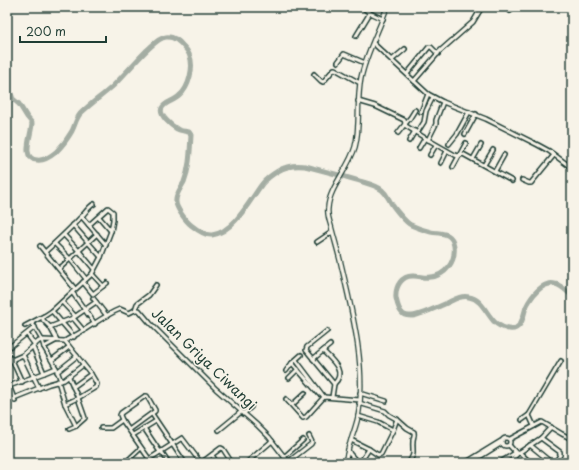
<svg xmlns="http://www.w3.org/2000/svg" width="579" height="470" font-family="'Playpen Sans',sans-serif">
<style>
.lines{fill:none;stroke-linecap:round;stroke-linejoin:round}
.river{stroke:#a4ada3;stroke-width:5}
.minor-casing{stroke:#1f3d34;stroke-width:6}
.major-casing{stroke:#1f3d34;stroke-width:6}
.minor{stroke:#f7f3e8;stroke-width:3}
.major{stroke:#f7f3e8;stroke-width:3.5}
.labels{text-anchor:middle;stroke-width:3;stroke-linejoin:round;paint-order:stroke}
.street-label{font-size:14px;fill:#1f3d34;stroke:#f7f3e8}
</style>
<rect width="100%" height="100%" fill="#f7f3e8"/>
<filter id="ink" filterUnits="userSpaceOnUse"><feTurbulence type="fractalNoise" baseFrequency=".025" numOctaves="2"/><feDisplacementMap in="SourceGraphic" scale="8" xChannelSelector="R" yChannelSelector="G"/><feConvolveMatrix kernelMatrix="1 2 1 2 8 2 1 2 1" color-interpolation-filters="sRGB"/></filter>
<g filter="url(#ink)">
<g class="lines">
<g class="river">
<path d="M 7,44 L 9,63 L 7,74"/>
<path d="M 7,82 L 13,99 L 19,104 L 27,117 L 32,123 C 32,134 20,159 37,160 C 44,161 50,157 56,152 C 62,146 68,138 72,131 C 75,125 76,119 80,114 C 90,104 102,96 113,86 C 124,75 135,62 146,51 C 152,46 158,38 166,37 C 173,36 180,42 184,47 C 186,49 188,51 189,54 C 195,66 189,88 179,96 C 174,101 165,102 162,108 C 158,115 172,126 177,129 C 180,131 185,131 189,132 L 191,135 C 190,151 190,167 184,182 C 181,188 175,195 176,202 C 176,208 186,221 191,225 C 196,229 205,236 212,235 C 234,232 250,200 262,184 C 266,179 273,174 278,171 C 286,166 296,165 305,166 C 324,171 344,176 363,182 C 370,184 377,186 382,190 C 387,194 388,198 391,203 C 394,208 406,223 411,225 C 417,228 424,230 431,232 C 442,234 452,232 454,246 C 456,261 446,276 430,277 C 424,278 420,276 414,276 C 402,275 395,286 396,298 C 397,303 399,311 403,314 C 405,316 409,316 412,316 C 421,315 440,306 449,302 C 455,299 462,295 469,297 C 481,299 485,311 492,319 C 496,325 509,332 516,328 C 523,324 524,313 526,307 C 531,297 542,281 555,284 C 562,285 567,292 572,296"/>
</g>
<g class="minor-casing">
<g id="minor">
<path d="M 362,7 L 370,13 L 383,19"/>
<path d="M 507,7 L 510,11"/>
<path d="M 570,7 L 572,9"/>
<path d="M 356,36 L 370,13"/>
<path d="M 373,43 L 428,94 L 443,102 L 486,119 L 538,145 L 549,151 L 572,168"/>
<path d="M 392,60 L 405,49"/>
<path d="M 338,62 L 344,54 L 365,63"/>
<path d="M 314,74 L 321,81 L 323,82 L 334,69 L 335,69 L 360,83"/>
<path d="M 407,74 L 429,47 L 431,47 L 438,54"/>
<path d="M 414,81 L 440,51 L 473,22 L 482,7"/>
<path d="M 358,101 L 375,106 L 404,120 L 406,126 L 425,138 L 455,155 L 458,156 L 463,154 L 512,181"/>
<path d="M 421,112 L 428,94"/>
<path d="M 405,124 L 410,118 L 415,110"/>
<path d="M 398,133 L 405,124"/>
<path d="M 417,133 L 424,122 L 426,111 L 433,97"/>
<path d="M 465,134 L 476,114"/>
<path d="M 428,140 L 436,124 L 436,120 L 443,102"/>
<path d="M 409,141 L 415,131"/>
<path d="M 449,144 L 457,134 L 469,112"/>
<path d="M 419,148 L 425,138"/>
<path d="M 430,155 L 436,145"/>
<path d="M 473,159 L 481,145"/>
<path d="M 441,163 L 447,151"/>
<path d="M 484,165 L 493,150"/>
<path d="M 453,167 L 466,143"/>
<path d="M 495,171 L 504,155"/>
<path d="M 522,180 L 529,183 L 531,183 L 554,155"/>
<path d="M 82,217 L 106,245"/>
<path d="M 99,217 L 111,231"/>
<path d="M 73,225 L 101,257"/>
<path d="M 64,235 L 79,251 L 94,269"/>
<path d="M 317,242 L 332,232"/>
<path d="M 55,244 L 70,259 L 86,279"/>
<path d="M 40,246 L 75,289"/>
<path d="M 45,252 C 57,241 69,230 80,218 C 85,214 88,207 94,204"/>
<path d="M 59,269 L 97,234"/>
<path d="M 92,274 L 103,286"/>
<path d="M 83,282 L 93,294 L 107,283"/>
<path d="M 72,292 L 95,324"/>
<path d="M 93,298 L 107,316"/>
<path d="M 62,302 L 75,316"/>
<path d="M 135,310 L 137,304 L 149,295 L 156,285"/>
<path d="M 52,311 L 74,337"/>
<path d="M 73,318 L 84,331"/>
<path d="M 32,323 L 42,340 L 44,347 L 56,368 L 61,381"/>
<path d="M 25,326 L 44,316"/>
<path d="M 50,327 L 73,318 L 96,302"/>
<path d="M 327,331 L 307,347 L 306,350 L 334,384 L 332,397"/>
<path d="M 27,334 L 35,345"/>
<path d="M 65,341 L 91,374 L 97,384 L 96,387 L 78,398 L 65,404"/>
<path d="M 33,347 L 44,373"/>
<path d="M 44,347 L 57,340 L 50,327 L 43,320 L 43,317 L 52,311 L 92,274 L 101,257 L 111,231 L 113,220 L 113,212 L 108,208 L 89,225"/>
<path d="M 7,349 L 35,327"/>
<path d="M 323,351 C 332,360 347,372 334,384"/>
<path d="M 7,355 L 13,360"/>
<path d="M 23,355 L 39,388"/>
<path d="M 313,359 L 330,345"/>
<path d="M 12,360 L 22,382"/>
<path d="M 52,360 L 69,347"/>
<path d="M 296,360 L 324,397"/>
<path d="M 7,362 L 23,355 L 39,341 L 44,340 L 65,341 L 68,339 C 86,331 102,316 120,309 L 129,313 L 135,310 L 139,310 L 150,323 L 216,389 L 257,425 L 269,437 L 289,463"/>
<path d="M 292,363 L 319,394"/>
<path d="M 286,371 L 292,363 L 301,355"/>
<path d="M 57,372 L 77,356"/>
<path d="M 289,378 L 298,369"/>
<path d="M 7,380 L 15,401"/>
<path d="M 58,381 L 65,404 L 76,426"/>
<path d="M 9,386 L 44,373 L 56,368"/>
<path d="M 73,387 L 91,374"/>
<path d="M 360,393 L 386,401"/>
<path d="M 14,398 L 49,384 L 64,380 L 83,365"/>
<path d="M 286,399 L 303,418 L 306,417 L 324,397 L 360,400"/>
<path d="M 359,403 L 385,411 L 389,415 L 398,420 L 407,428 L 414,432 C 415,436 413,437 413,441 C 412,451 416,454 408,463"/>
<path d="M 292,405 L 305,393"/>
<path d="M 152,414 L 185,463"/>
<path d="M 243,414 L 251,407"/>
<path d="M 358,416 L 378,422 L 393,430"/>
<path d="M 522,420 L 529,415"/>
<path d="M 534,426 L 529,415 L 561,361"/>
<path d="M 101,428 L 111,428 L 122,420"/>
<path d="M 144,428 L 160,452"/>
<path d="M 69,429 L 76,426 L 85,418 L 78,398 L 69,377"/>
<path d="M 129,430 L 155,411 L 155,410 L 147,396 L 145,396 L 121,413 L 120,415 L 122,420 L 152,463"/>
<path d="M 219,430 L 241,412"/>
<path d="M 133,435 L 156,421"/>
<circle cx="506" cy="442" r="4"/>
<path d="M 541,438 L 551,427"/>
<path d="M 510,439 L 542,422 L 562,434 L 572,439"/>
<path d="M 351,440 L 369,449 L 378,455 L 381,454 L 393,430 L 397,419"/>
<path d="M 509,445 L 517,454 L 541,438 L 560,452 L 560,455 L 555,463"/>
<path d="M 530,445 L 552,463"/>
<path d="M 348,450 L 350,454 L 358,463"/>
<path d="M 161,451 L 169,463"/>
<path d="M 519,452 L 531,463"/>
<path d="M 212,455 L 217,463"/>
<path d="M 284,457 L 303,440"/>
<path d="M 288,462 L 311,444 L 312,442 L 309,436"/>
<path d="M 125,463 L 141,448"/>
<path d="M 143,463 L 182,438 L 201,463"/>
<path d="M 201,463 L 221,448 L 223,449 L 232,463"/>
<path d="M 246,463 L 272,441"/>
<path d="M 345,463 L 349,460 L 355,463"/>
<path d="M 360,463 L 369,449"/>
<path d="M 465,463 L 501,441"/>
<path d="M 470,463 L 502,443"/>
<path d="M 499,463 L 515,453"/>
<path d="M 509,463 L 517,454"/>
<path d="M 572,463 L 570,462 L 572,458"/>
</g>
</g>
<g class="major-casing">
<path id="major" d="M 344,463 C 348,455 347,451 350,443 C 353,434 356,426 358,417 C 367,369 352,311 341,264 C 338,251 334,238 331,226 C 329,220 327,214 328,208 C 329,188 349,168 355,147 C 361,125 356,101 361,78 C 366,53 379,31 387,7"/>
</g>
<use href="#minor" class="minor"/>
<use href="#major" class="major"/>
</g>
</g>
<g class="labels">
<g class="street-label">
<text transform="translate(204 359) rotate(44)" y="5">Jalan Griya Ciwangi</text>
</g>
</g>
<rect width="579" height="470" fill="none" stroke="#f7f3e8" stroke-width="24"/>
<rect x="12" y="12" width="555" height="446" fill="none" stroke="#1f3d34" stroke-width="1.5" filter="url(#ink)"/>
<path d="M20 36v6h86v-6" fill="none" stroke="#1f3d34" stroke-width="2"/>
<text x="26" y="36" font-size="12" fill="#1f3d34" stroke="#f7f3e8" stroke-width="3" paint-order="stroke">200 m</text>
</svg>
